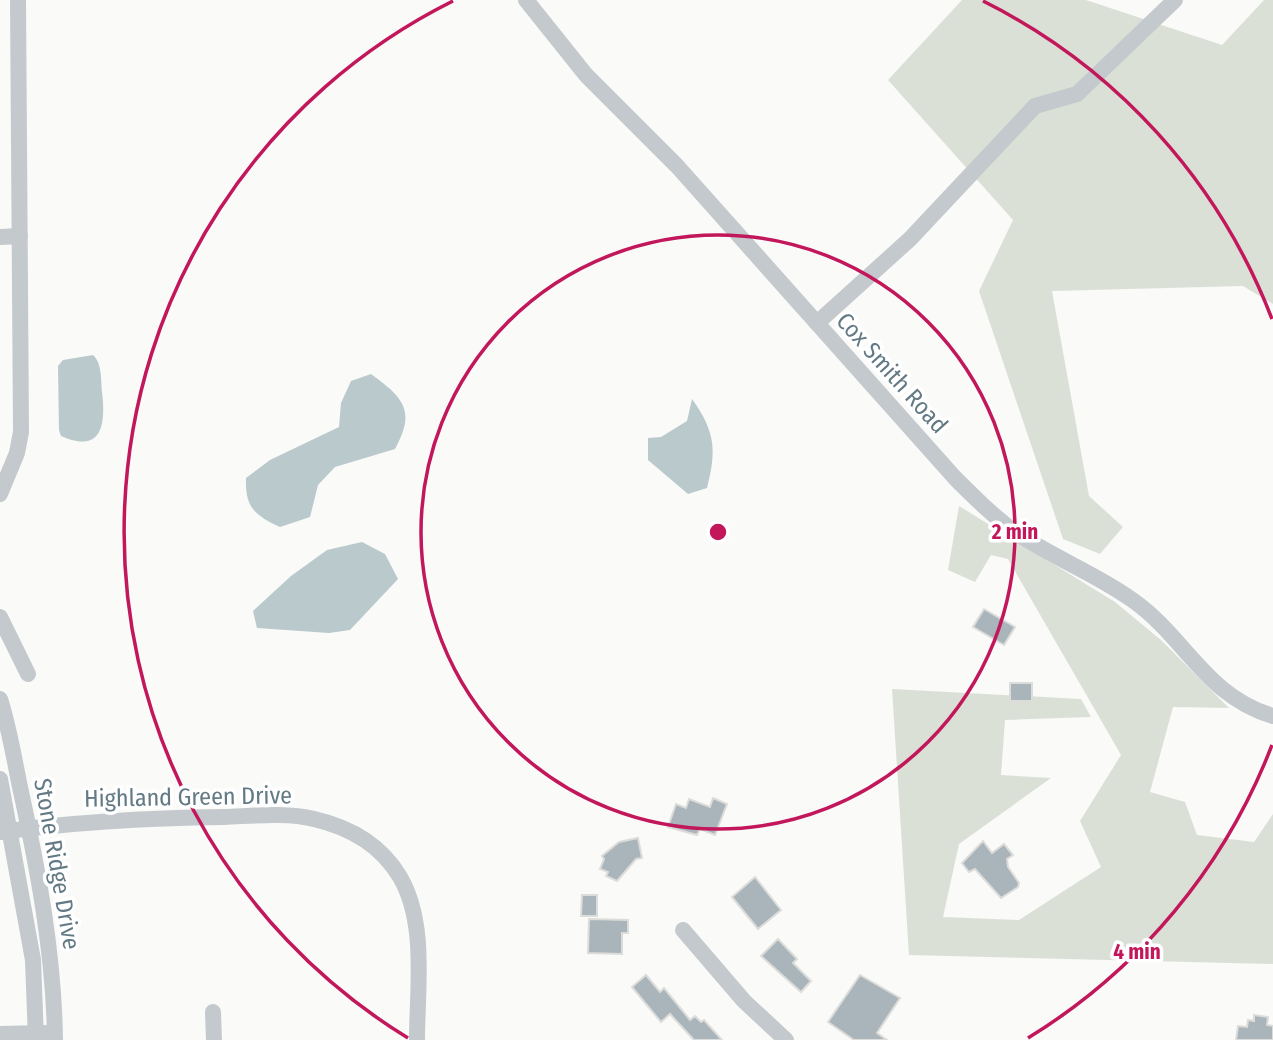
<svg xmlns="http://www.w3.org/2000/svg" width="1273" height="1040" font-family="'Fira Sans Condensed',sans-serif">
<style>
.green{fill:#dbe0d7}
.water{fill:#bac9cc}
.building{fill:#a9b5ba;stroke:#dcdcda;stroke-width:2}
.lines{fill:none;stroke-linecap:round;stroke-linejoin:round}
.minor{stroke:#c3c9cc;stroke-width:16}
.ring{fill:none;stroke:#c2185b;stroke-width:3.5}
.labels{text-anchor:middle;stroke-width:7;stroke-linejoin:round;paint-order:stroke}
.street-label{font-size:24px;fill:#637a85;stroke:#fff}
.centre{fill:#c2185b;stroke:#fff;stroke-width:3.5}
.ring-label{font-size:21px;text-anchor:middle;font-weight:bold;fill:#c2185b;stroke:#fff;stroke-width:7;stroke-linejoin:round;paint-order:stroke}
</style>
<rect width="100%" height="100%" fill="#fafaf8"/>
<g class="green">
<path d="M 962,0 L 1086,0 L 1222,45 L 1264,0 L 1273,0 L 1273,304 L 1243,286 L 1052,291 L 1089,496 L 1123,527 L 1100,554 L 1063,539 L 979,291 L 1013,220 L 888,80 Z"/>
<path d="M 959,506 L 1115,602 L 1161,640 L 1229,708 L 1173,707 L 1150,792 L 1185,802 L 1197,835 L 1254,842 L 1273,814 L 1273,964 L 909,955 L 892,689 L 1081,699 L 1091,717 L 1005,720 L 1001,775 L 1051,778 L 959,844 L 943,917 L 1019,920 L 1101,867 L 1080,821 L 1121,755 L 1008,559 L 991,555 L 975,582 L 948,570 Z"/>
</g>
<g class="water">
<path d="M 93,355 C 102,363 101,380 102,392 C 106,425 102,454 61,436 L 59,430 L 58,366 L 63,360 Z"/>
<path d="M 371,374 C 404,398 416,411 395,449 L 335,467 L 318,485 L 310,517 L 280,527 C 254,515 245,507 246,478 L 270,460 L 339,427 L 341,403 L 351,381 Z"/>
<path d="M 692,399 C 715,431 717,450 707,488 L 688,494 L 648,460 L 648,438 L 661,437 L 687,421 Z"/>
<path d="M 362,542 L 385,554 L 398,579 L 350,630 L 329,633 L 257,628 L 253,611 L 291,576 L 327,550 Z"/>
</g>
<g class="building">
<path d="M 984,609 L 1015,627 L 1004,645 L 973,627 Z"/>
<rect x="1010" y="683" width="22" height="18"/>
<path d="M 713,798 L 727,804 L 715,835 L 700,829 L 697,835 L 668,827 L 676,804 L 686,808 L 689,799 L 710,807 Z"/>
<path d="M 638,838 L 642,858 L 636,859 L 617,881 L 606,876 L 608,872 L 600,869 L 604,859 L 602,856 L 619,842 Z"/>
<path d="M 983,841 L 992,853 L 1004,844 L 1013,855 L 1007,859 L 1008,867 L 1019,883 L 1018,887 L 1001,898 L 975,869 L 969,872 L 962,863 Z"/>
<path d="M 755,877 L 781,910 L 758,929 L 732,897 Z"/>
<path d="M 582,895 L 597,895 L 597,916 L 581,916 Z"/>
<path d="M 589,919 L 628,920 L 628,933 L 622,933 L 622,954 L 588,953 Z"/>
<path d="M 778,939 L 797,959 L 793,963 L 811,981 L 801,992 L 761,956 Z"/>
<path d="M 646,975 L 660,992 L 664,988 L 690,1020 L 695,1016 L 701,1022 L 704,1020 L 722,1040 L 694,1040 L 670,1014 L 661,1022 L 632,987 Z"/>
<path d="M 860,975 L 900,998 L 877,1033 L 887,1040 L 854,1040 L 828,1022 Z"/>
<path d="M 1254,1015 L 1268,1017 L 1267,1025 L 1273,1026 L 1273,1040 L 1236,1040 L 1238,1026 L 1247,1027 L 1248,1020 L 1254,1021 Z"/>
</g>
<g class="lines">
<g class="minor">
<path d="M 526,0 L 586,75 L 677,166 L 955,478 C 974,497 993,516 1015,532 C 1052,557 1094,573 1131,599 C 1185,636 1205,696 1273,716"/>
<path d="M 0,237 L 20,236"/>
<path d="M 817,323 L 910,239 L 1035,106 L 1077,94 L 1175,0"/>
<path d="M 0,494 L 17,453 L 21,432 L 18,0"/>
<path d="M 0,617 L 28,674"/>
<path d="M 0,699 C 9,727 14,758 20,787 C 38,870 54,954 55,1040"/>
<path d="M 0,779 L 33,960 L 36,1040"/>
<path d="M 0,832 C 75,822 148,818 224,817 C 253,816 286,812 314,819 C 349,827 381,845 400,877 C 427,923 417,989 417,1040"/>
<path d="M 683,930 L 744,1001 L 786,1040"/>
<path d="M 213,1012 L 214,1040"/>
<path d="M 0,1034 L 45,1033"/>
</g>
</g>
<g class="ring">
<circle cx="718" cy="532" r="297"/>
<path d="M1272 745A593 593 0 0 1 1028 1038M408 1038A593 593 0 0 1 453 1M983 1A593 593 0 0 1 1272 319"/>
</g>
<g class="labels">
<g class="street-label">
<text transform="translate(892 373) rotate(48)" y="8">Cox Smith Road</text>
<text transform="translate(188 797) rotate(-1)" y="8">Highland Green Drive</text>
<text transform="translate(57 864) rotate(80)" y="8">Stone Ridge Drive</text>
</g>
</g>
<circle cx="718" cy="532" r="10" class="centre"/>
<g class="ring-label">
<text x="1015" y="539">2 min</text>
<text x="1137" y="959">4 min</text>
</g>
</svg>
